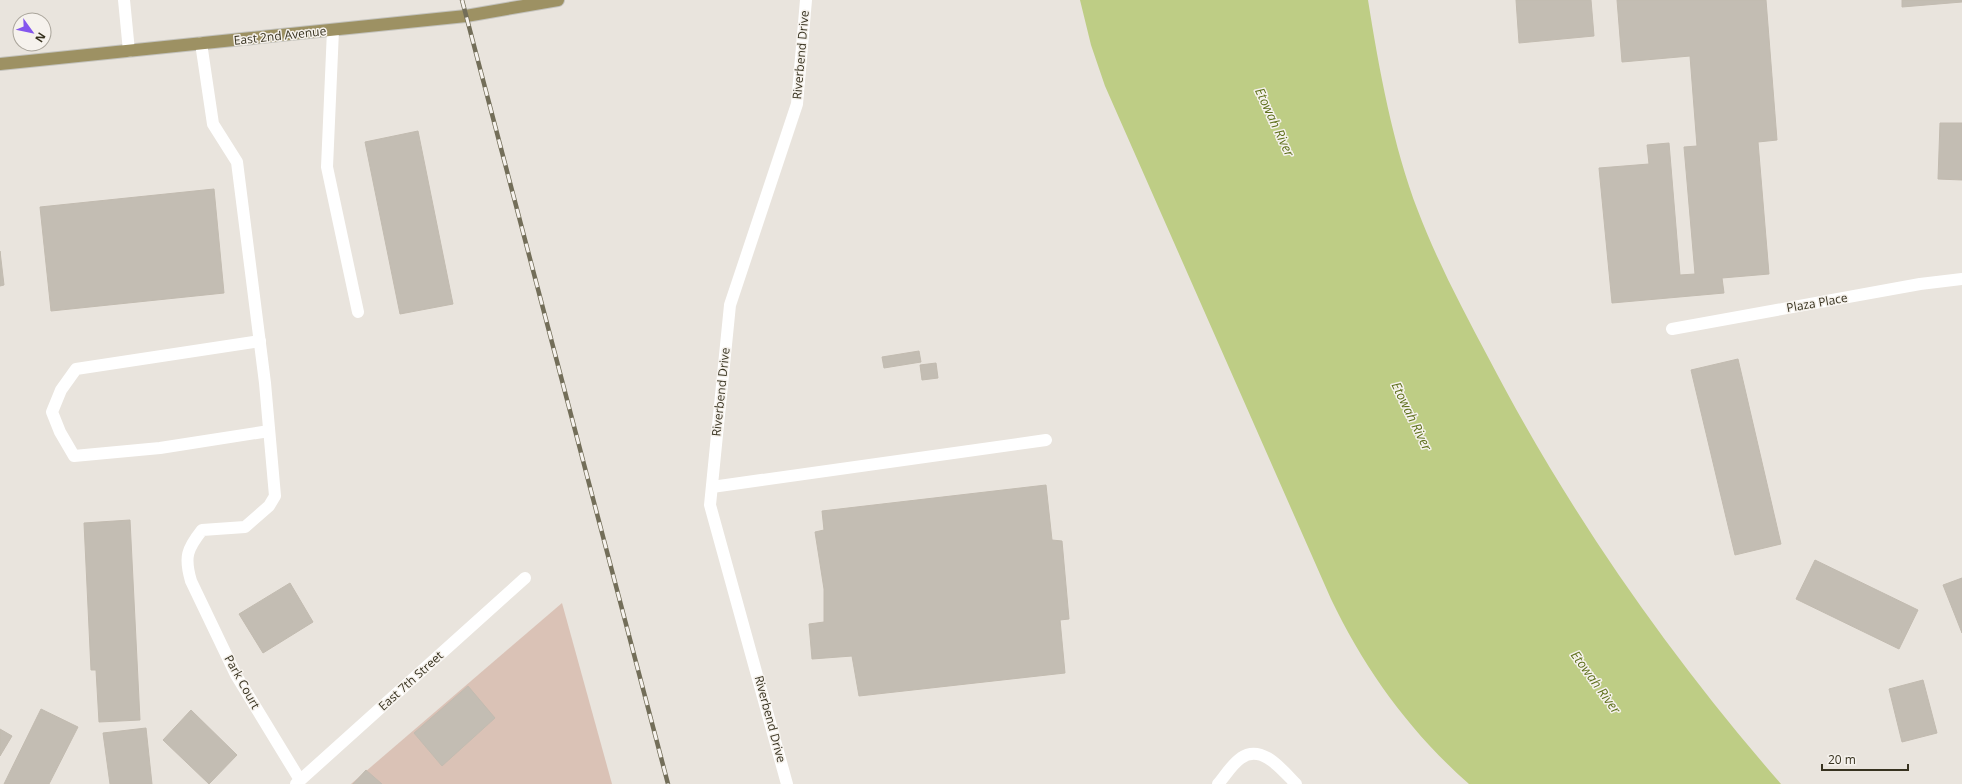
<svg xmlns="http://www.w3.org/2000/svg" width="1962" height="784" font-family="'Open Sans',sans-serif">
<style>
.green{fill:#dac2b6}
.water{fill:#becd85}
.building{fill:#c3bdb3;stroke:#c2bbb0}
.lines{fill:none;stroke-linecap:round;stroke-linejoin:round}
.major-casing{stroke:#c3c2bc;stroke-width:14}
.minor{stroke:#fff;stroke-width:12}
.major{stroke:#9d9163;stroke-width:12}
.rail-casing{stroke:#736e59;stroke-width:4.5}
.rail{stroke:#f6f2ed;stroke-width:3;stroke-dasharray:9;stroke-linecap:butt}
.labels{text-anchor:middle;stroke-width:3;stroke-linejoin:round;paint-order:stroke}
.street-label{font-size:12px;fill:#37321f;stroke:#f6f2ed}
.water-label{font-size:13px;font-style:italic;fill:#5e701c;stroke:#f6f2ed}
</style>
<rect width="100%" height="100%" fill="#e9e4dd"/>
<path class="green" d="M 562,603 L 612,784 L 351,784 Z"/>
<path class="water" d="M 1080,0 L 1368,0 C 1379,69 1393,146 1418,211 C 1437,261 1463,310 1488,357 C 1568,511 1667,653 1781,784 L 1469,784 C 1410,732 1365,670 1331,599 L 1105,86 L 1091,45 Z"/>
<g class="building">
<path d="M 1516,0 L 1591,0 L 1594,36 L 1519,43 Z"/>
<path d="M 1617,0 L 1766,0 L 1777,140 L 1758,142 L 1769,274 L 1722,278 L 1724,293 L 1612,303 L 1599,168 L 1649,164 L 1647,145 L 1669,143 L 1680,275 L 1695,274 L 1684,147 L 1697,146 L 1690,56 L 1622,62 Z"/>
<path d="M 1902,0 L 1962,0 L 1962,2 L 1902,7 Z"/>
<path d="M 1940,123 L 1962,123 L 1962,180 L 1938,179 Z"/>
<path d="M 418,131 L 453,304 L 400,314 L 365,142 Z"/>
<path d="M 214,189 L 224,293 L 51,311 L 40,207 Z"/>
<path d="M 0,251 L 4,285 L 0,286 Z"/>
<path d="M 919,351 L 921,362 L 884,368 L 882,357 Z"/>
<path d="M 1738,359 L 1781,544 L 1735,555 L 1691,370 Z"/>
<path d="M 936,363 L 938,378 L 922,380 L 920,365 Z"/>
<path d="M 1046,485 L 1052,540 L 1062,541 L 1069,619 L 1060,620 L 1065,673 L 859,696 L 852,656 L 812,659 L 809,624 L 824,622 L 824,589 L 815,532 L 824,530 L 822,511 Z"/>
<path d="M 130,520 L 140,720 L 99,722 L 96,670 L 91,670 L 84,523 Z"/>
<path d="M 1815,560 L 1918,610 L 1899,649 L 1796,599 Z"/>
<path d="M 1962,578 L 1962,633 L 1943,585 Z"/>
<path d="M 290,583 L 313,622 L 263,653 L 239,614 Z"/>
<path d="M 1923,680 L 1937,733 L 1902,742 L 1889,689 Z"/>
<path d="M 468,686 L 495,718 L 442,766 L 414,733 Z"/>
<path d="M 41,709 L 78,727 L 49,784 L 4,784 Z"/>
<path d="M 191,710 L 237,755 L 209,784 L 163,740 Z"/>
<path d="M 146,728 L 152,784 L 110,784 L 103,733 Z"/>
<path d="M 0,729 L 12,736 L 0,756 Z"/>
<path d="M 366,770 L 382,784 L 353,784 Z"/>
</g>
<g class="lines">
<g class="major-casing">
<path id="major" d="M 0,64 L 466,16 L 558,0"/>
</g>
<g class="minor">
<path d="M 124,0 L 129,51"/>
<path d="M 333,30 L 327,167 L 358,312"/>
<path d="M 201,43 L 213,124 L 237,162 L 265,383 L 275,496 L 269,506 L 245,527 L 202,530 C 187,549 184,557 191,581 L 236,675 L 300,780"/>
<path d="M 1672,329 L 1920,284 L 1962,279"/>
<path d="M 260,341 L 76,369 L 61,390 L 52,412 L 60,432 L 74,456 L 160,448 L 269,431"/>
<path d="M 712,487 L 1046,440"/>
<path d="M 296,784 L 525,578"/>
<path d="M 787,784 L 710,505 L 730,305 L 797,104 L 806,0"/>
<path d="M 1218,784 C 1225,776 1232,764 1241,758 C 1262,743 1283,771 1296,784"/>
</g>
<use href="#major" class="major"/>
<g class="rail-casing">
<path id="rail" d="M 462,0 L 668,784"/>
</g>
<use href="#rail" class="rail"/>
</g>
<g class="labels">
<g class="street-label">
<text transform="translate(280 36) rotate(-6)" y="4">East 2nd Avenue</text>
<text transform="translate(801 55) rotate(-85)" y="4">Riverbend Drive</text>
<text transform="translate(1817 303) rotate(-10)" y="4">Plaza Place</text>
<text transform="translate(721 392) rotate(-84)" y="4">Riverbend Drive</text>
<text transform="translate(411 681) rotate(-42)" y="4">East 7th Street</text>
<text transform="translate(242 682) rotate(61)" y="4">Park Court</text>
<text transform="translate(770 719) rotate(75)" y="4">Riverbend Drive</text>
</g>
<g class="water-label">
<text transform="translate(1275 122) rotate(65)" y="5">Etowah River</text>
<text transform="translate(1412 416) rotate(64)" y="5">Etowah River</text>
<text transform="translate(1596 682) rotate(54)" y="5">Etowah River</text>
</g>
</g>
<g transform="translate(32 32) rotate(123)"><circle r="19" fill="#f6f2ed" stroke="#aaa59b"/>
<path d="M0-3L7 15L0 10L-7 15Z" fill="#8456ee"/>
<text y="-6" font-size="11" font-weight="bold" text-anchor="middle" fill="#37321f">N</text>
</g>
<path d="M1822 764v6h86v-6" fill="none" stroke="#37321f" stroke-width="2"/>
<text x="1828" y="764" font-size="12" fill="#37321f" stroke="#f6f2ed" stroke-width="3" paint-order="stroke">20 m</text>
</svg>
